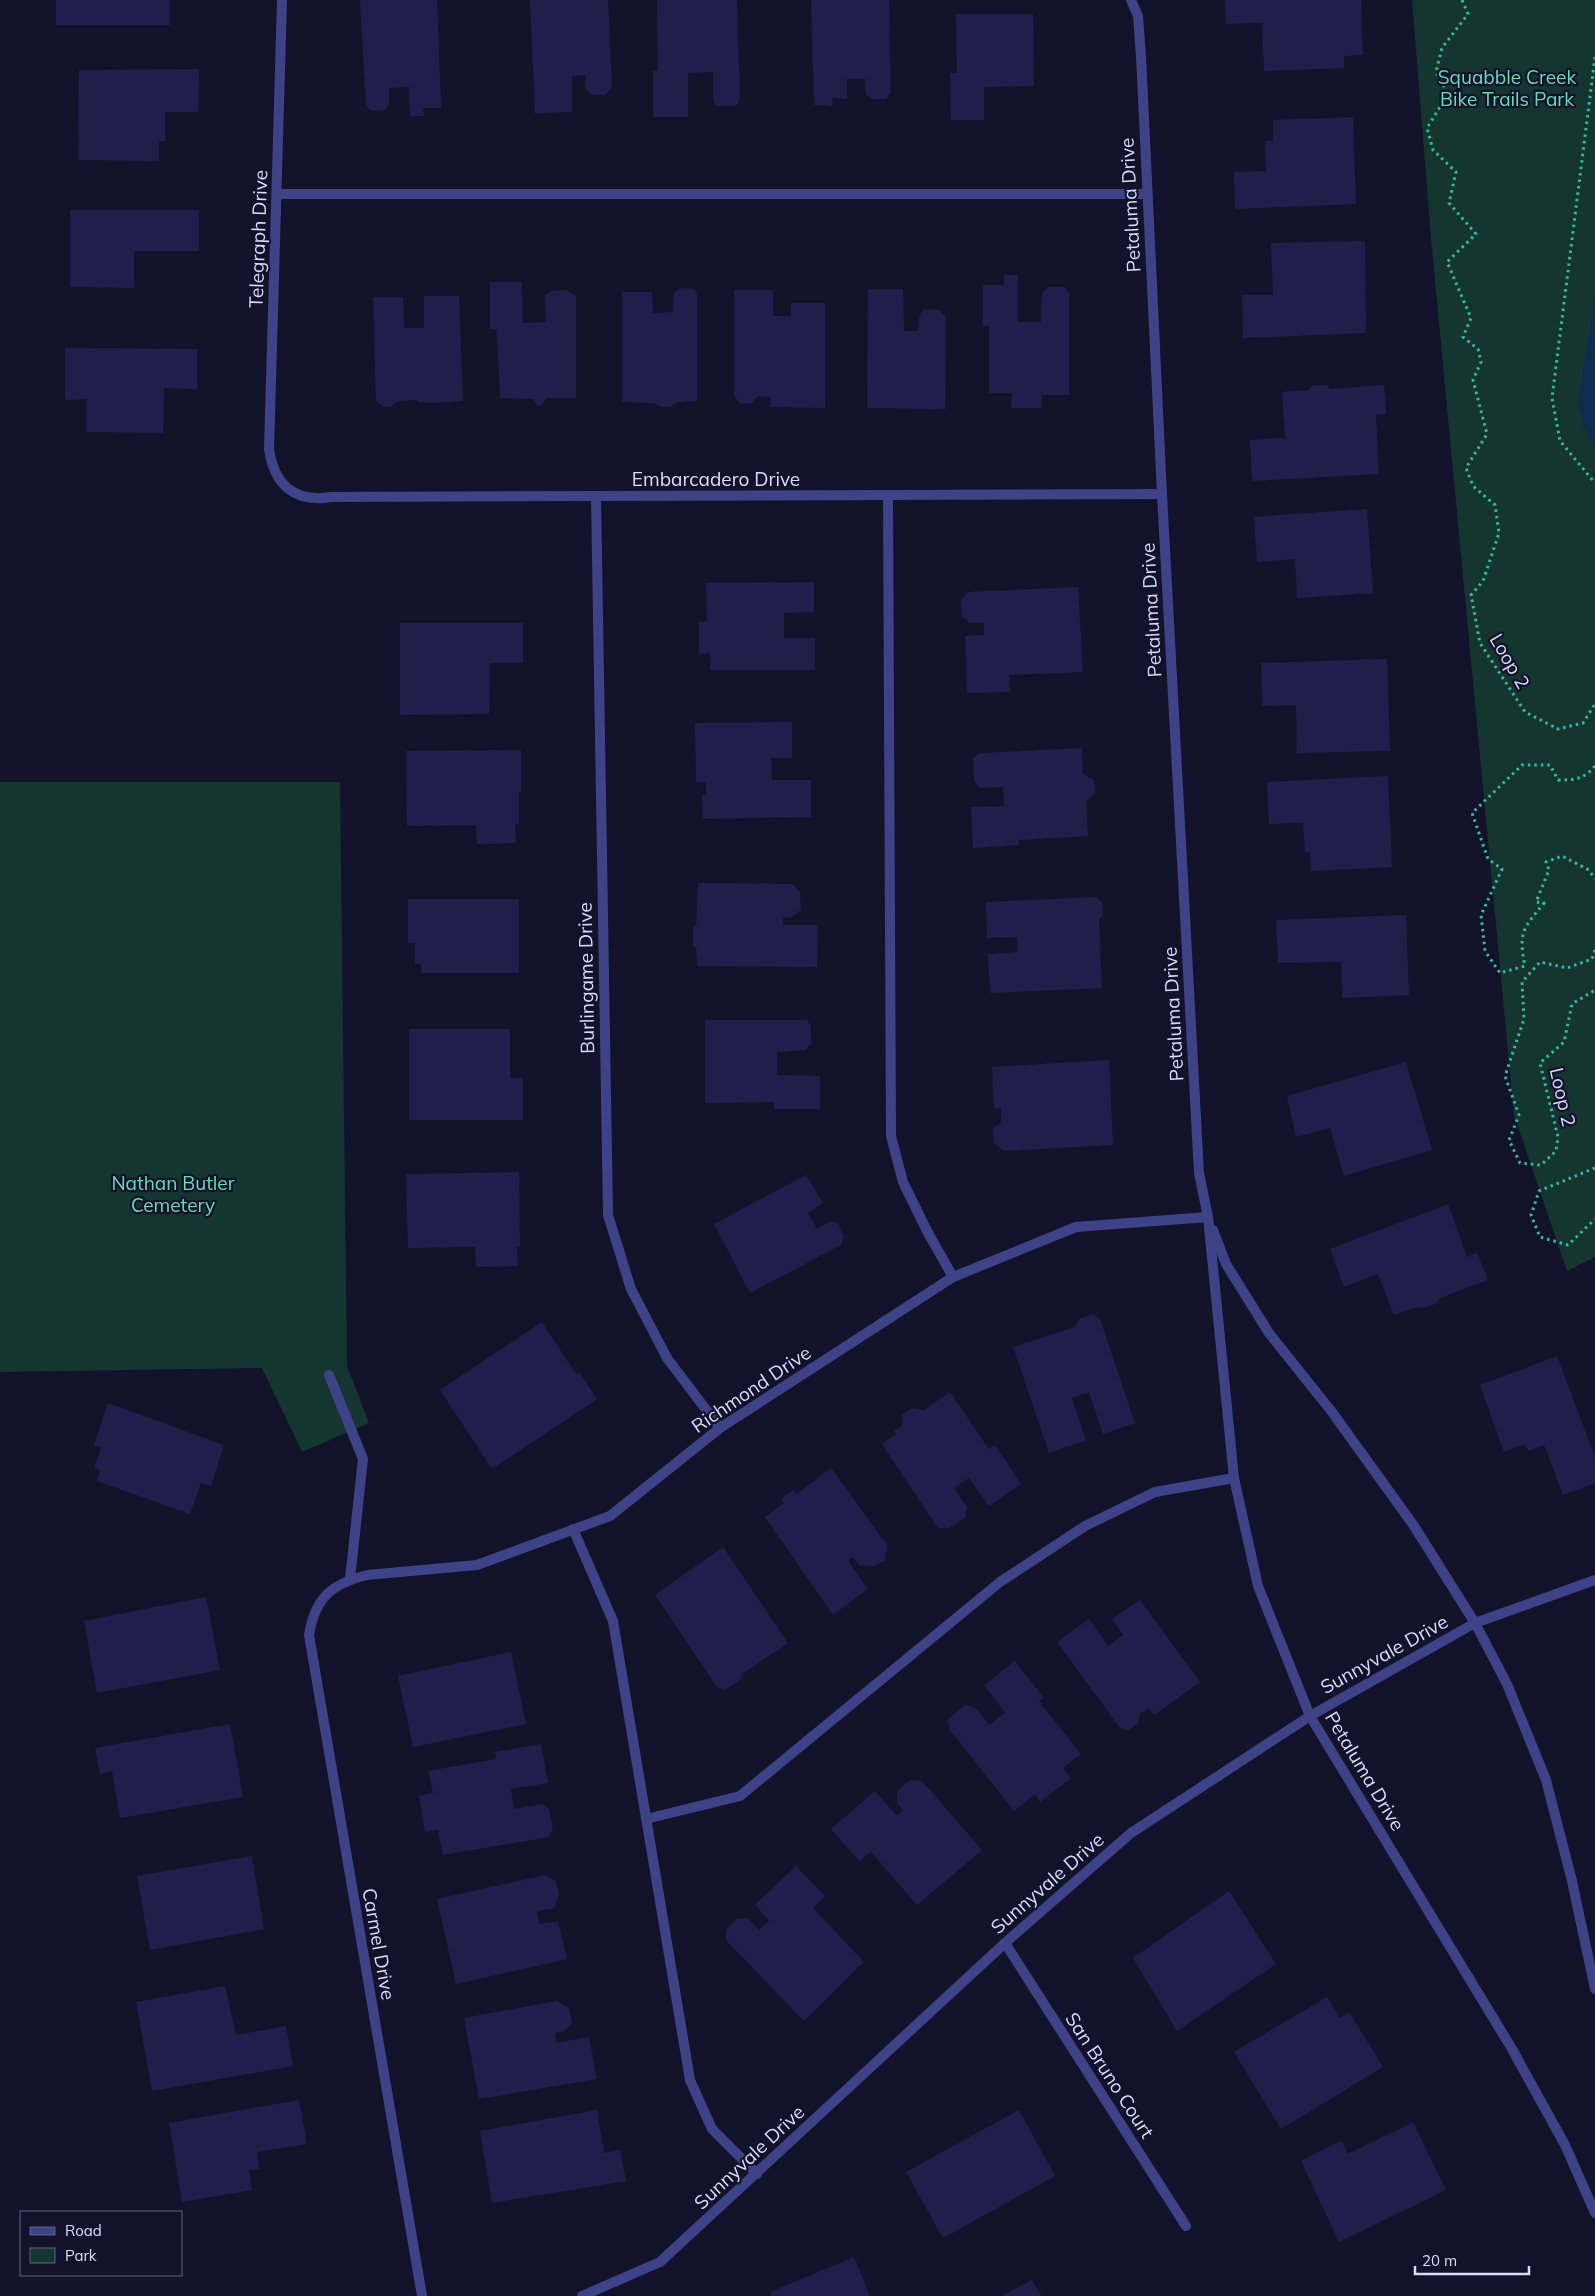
<svg xmlns="http://www.w3.org/2000/svg" width="1595" height="2296" font-family="Mulish,sans-serif">
<style>
.green{fill:#153530}
.water{fill:#0e2c4d}
.building{fill:#221e4b}
.lines{fill:none;stroke-linecap:round;stroke-linejoin:round}
.path{stroke:#34bba3;stroke-width:3;stroke-dasharray:2.5 4;stroke-linecap:butt}
.lane{stroke:#3e4388;stroke-width:10}
.street{stroke:#3e4388;stroke-width:10}
.labels{text-anchor:middle;stroke-width:4.5;stroke-linejoin:round;paint-order:stroke}
.park-label{font-size:19px;fill:#68deb4;stroke:#13122b}
.street-label{font-size:19px;fill:#dcdcfe;stroke:#13122b}
</style>
<rect width="100%" height="100%" fill="#13122b"/>
<g class="green">
<path d="M 1412,0 L 1595,0 L 1595,1257 L 1567,1271 L 1514,1115 L 1431,238 Z"/>
<path d="M 0,782 L 340,782 L 347,1366 L 369,1423 L 302,1452 L 262,1368 L 0,1372 Z"/>
</g>
<path class="water" d="M 1595,299 L 1595,448 L 1583,426 L 1578,402 Z"/>
<g class="building">
<rect x="56" y="0" width="114" height="25"/>
<path d="M 360,0 L 437,0 L 441,108 L 423,108 L 424,116 L 410,116 L 409,87 L 389,88 L 389,104 L 385,110 L 372,111 L 366,106 Z"/>
<path d="M 530,0 L 608,0 L 612,87 L 605,95 L 592,95 L 585,88 L 586,75 L 572,76 L 572,112 L 535,113 Z"/>
<path d="M 657,0 L 737,0 L 740,99 L 736,106 L 717,106 L 713,100 L 713,72 L 688,73 L 688,117 L 653,117 L 653,71 L 658,71 Z"/>
<path d="M 811,0 L 889,0 L 891,92 L 886,99 L 873,99 L 866,94 L 865,79 L 847,79 L 847,99 L 832,98 L 833,106 L 814,105 Z"/>
<path d="M 1225,0 L 1361,0 L 1363,55 L 1344,56 L 1344,68 L 1264,71 L 1262,23 L 1226,24 Z"/>
<path d="M 956,14 L 1033,14 L 1034,86 L 984,87 L 984,120 L 951,120 L 950,73 L 957,73 Z"/>
<path d="M 199,69 L 198,112 L 165,112 L 165,141 L 159,141 L 159,161 L 78,160 L 79,70 Z"/>
<path d="M 1353,117 L 1356,204 L 1235,209 L 1234,172 L 1266,171 L 1265,141 L 1273,141 L 1273,120 Z"/>
<path d="M 70,210 L 199,210 L 199,251 L 134,251 L 134,288 L 70,287 Z"/>
<path d="M 1365,241 L 1366,333 L 1243,338 L 1242,295 L 1273,295 L 1271,243 Z"/>
<path d="M 1004,275 L 1018,275 L 1018,322 L 1041,322 L 1042,293 L 1048,287 L 1065,287 L 1069,293 L 1069,395 L 1042,395 L 1042,408 L 1011,408 L 1012,393 L 989,393 L 989,326 L 983,326 L 983,285 L 1004,285 Z"/>
<path d="M 490,282 L 522,282 L 523,323 L 546,322 L 545,295 L 551,291 L 566,290 L 576,296 L 576,398 L 547,398 L 541,406 L 537,405 L 533,399 L 500,398 L 497,329 L 490,329 Z"/>
<path d="M 680,288 L 694,289 L 697,294 L 697,401 L 678,402 L 670,407 L 661,407 L 654,403 L 622,402 L 622,292 L 652,292 L 653,313 L 673,312 L 674,293 Z"/>
<path d="M 868,289 L 903,289 L 904,331 L 918,331 L 919,318 L 924,309 L 938,310 L 946,317 L 945,409 L 867,408 Z"/>
<path d="M 734,290 L 773,290 L 773,316 L 791,316 L 791,303 L 825,303 L 825,408 L 771,407 L 770,397 L 758,396 L 752,403 L 741,404 L 734,396 Z"/>
<path d="M 424,296 L 459,296 L 463,401 L 433,403 L 417,402 L 417,400 L 398,401 L 391,407 L 383,407 L 376,401 L 373,297 L 403,297 L 404,328 L 424,328 Z"/>
<path d="M 65,348 L 197,349 L 197,389 L 164,388 L 163,433 L 86,432 L 86,399 L 65,400 Z"/>
<path d="M 1313,385 L 1326,385 L 1330,389 L 1384,385 L 1386,414 L 1376,415 L 1379,474 L 1252,481 L 1250,440 L 1285,438 L 1282,392 L 1309,390 Z"/>
<path d="M 1367,509 L 1373,593 L 1297,598 L 1295,559 L 1257,562 L 1254,517 Z"/>
<path d="M 814,582 L 814,612 L 784,613 L 784,638 L 815,638 L 815,670 L 710,670 L 710,653 L 699,654 L 699,622 L 707,622 L 706,583 Z"/>
<path d="M 1078,587 L 1083,672 L 1009,675 L 1010,692 L 967,693 L 965,636 L 984,635 L 984,623 L 970,623 L 962,616 L 961,600 L 968,592 Z"/>
<path d="M 400,623 L 523,623 L 523,663 L 490,663 L 489,714 L 400,715 Z"/>
<path d="M 1387,659 L 1390,751 L 1297,753 L 1296,705 L 1262,706 L 1261,663 Z"/>
<path d="M 792,722 L 792,758 L 771,758 L 772,780 L 811,780 L 811,817 L 703,819 L 702,795 L 706,795 L 706,782 L 696,782 L 695,723 Z"/>
<path d="M 1082,748 L 1083,774 L 1094,780 L 1095,794 L 1086,802 L 1088,836 L 1019,840 L 1019,845 L 973,848 L 971,807 L 1004,806 L 1003,787 L 980,788 L 974,781 L 973,758 L 980,753 Z"/>
<path d="M 521,750 L 521,792 L 519,792 L 519,824 L 515,824 L 516,843 L 477,844 L 476,825 L 407,826 L 406,751 Z"/>
<path d="M 1388,776 L 1392,867 L 1311,871 L 1310,852 L 1305,853 L 1303,823 L 1269,824 L 1267,782 Z"/>
<path d="M 698,883 L 792,884 L 800,892 L 801,910 L 790,918 L 783,917 L 783,925 L 818,925 L 817,967 L 697,966 L 696,947 L 693,947 L 693,926 L 696,926 Z"/>
<path d="M 1096,897 L 1102,902 L 1103,915 L 1099,920 L 1102,988 L 990,993 L 988,954 L 1018,952 L 1017,937 L 987,938 L 986,902 Z"/>
<path d="M 408,899 L 519,899 L 519,973 L 421,973 L 421,964 L 415,964 L 415,943 L 408,943 Z"/>
<path d="M 1406,915 L 1409,995 L 1342,998 L 1341,962 L 1278,963 L 1276,920 Z"/>
<path d="M 705,1020 L 807,1020 L 811,1026 L 811,1044 L 806,1050 L 777,1052 L 777,1075 L 820,1076 L 820,1109 L 774,1109 L 774,1102 L 705,1103 Z"/>
<path d="M 409,1029 L 510,1029 L 510,1078 L 523,1078 L 523,1120 L 409,1120 Z"/>
<path d="M 1109,1060 L 1113,1145 L 1004,1151 L 994,1143 L 993,1128 L 1001,1123 L 1001,1108 L 994,1108 L 992,1067 Z"/>
<path d="M 1406,1062 L 1432,1150 L 1344,1176 L 1330,1128 L 1296,1137 L 1287,1096 Z"/>
<path d="M 519,1172 L 520,1247 L 517,1247 L 518,1266 L 476,1267 L 475,1247 L 408,1248 L 406,1174 Z"/>
<path d="M 806,1175 L 823,1203 L 808,1213 L 817,1229 L 829,1222 L 838,1223 L 844,1237 L 841,1245 L 750,1293 L 714,1224 Z"/>
<path d="M 1448,1204 L 1467,1257 L 1477,1253 L 1488,1280 L 1440,1298 L 1437,1303 L 1424,1308 L 1417,1307 L 1394,1315 L 1378,1274 L 1344,1287 L 1330,1249 Z"/>
<path d="M 1093,1314 L 1100,1319 L 1135,1423 L 1103,1434 L 1089,1392 L 1072,1398 L 1086,1440 L 1049,1453 L 1013,1347 L 1075,1327 L 1079,1319 Z"/>
<path d="M 542,1322 L 576,1374 L 579,1372 L 597,1399 L 492,1469 L 440,1390 Z"/>
<path d="M 1557,1356 L 1595,1457 L 1595,1483 L 1563,1495 L 1544,1445 L 1528,1451 L 1525,1444 L 1504,1452 L 1480,1385 Z"/>
<path d="M 950,1392 L 989,1449 L 995,1445 L 1021,1484 L 989,1506 L 969,1478 L 954,1488 L 967,1507 L 965,1518 L 949,1528 L 938,1528 L 882,1444 L 896,1434 L 894,1431 L 902,1426 L 902,1415 L 911,1408 L 924,1410 Z"/>
<path d="M 108,1403 L 224,1445 L 211,1486 L 201,1483 L 190,1514 L 97,1481 L 100,1470 L 94,1467 L 101,1448 L 94,1445 Z"/>
<path d="M 831,1468 L 887,1545 L 885,1560 L 874,1566 L 859,1565 L 853,1557 L 848,1561 L 868,1589 L 833,1615 L 765,1517 L 784,1503 L 781,1499 L 793,1490 L 797,1494 Z"/>
<path d="M 723,1547 L 788,1643 L 742,1674 L 741,1679 L 726,1690 L 717,1687 L 655,1595 Z"/>
<path d="M 206,1597 L 220,1670 L 97,1693 L 84,1621 Z"/>
<path d="M 1140,1600 L 1200,1682 L 1154,1715 L 1149,1708 L 1140,1714 L 1138,1723 L 1129,1730 L 1120,1728 L 1057,1642 L 1089,1619 L 1108,1646 L 1123,1635 L 1112,1619 Z"/>
<path d="M 511,1652 L 526,1724 L 413,1747 L 398,1676 Z"/>
<path d="M 1015,1661 L 1044,1698 L 1039,1701 L 1081,1754 L 1063,1768 L 1071,1778 L 1040,1802 L 1035,1794 L 1014,1811 L 950,1730 L 948,1719 L 965,1705 L 976,1708 L 989,1725 L 1005,1713 L 984,1685 Z"/>
<path d="M 230,1724 L 243,1797 L 120,1818 L 112,1771 L 100,1774 L 95,1748 Z"/>
<path d="M 541,1744 L 548,1783 L 511,1789 L 514,1809 L 542,1804 L 549,1809 L 553,1829 L 549,1837 L 443,1855 L 438,1830 L 425,1832 L 419,1796 L 433,1793 L 428,1771 L 496,1759 L 495,1752 Z"/>
<path d="M 910,1780 L 922,1781 L 982,1850 L 917,1905 L 871,1852 L 859,1861 L 831,1829 L 875,1791 L 897,1816 L 903,1810 L 897,1803 L 897,1791 Z"/>
<path d="M 252,1856 L 264,1929 L 150,1950 L 137,1876 Z"/>
<path d="M 796,1866 L 825,1896 L 813,1908 L 864,1962 L 804,2021 L 726,1940 L 726,1930 L 737,1919 L 748,1918 L 759,1930 L 769,1921 L 755,1905 Z"/>
<path d="M 545,1875 L 556,1881 L 559,1894 L 555,1908 L 537,1911 L 540,1924 L 558,1921 L 567,1959 L 456,1984 L 437,1899 Z"/>
<path d="M 1229,1891 L 1276,1964 L 1177,2031 L 1133,1958 Z"/>
<path d="M 225,1986 L 236,2035 L 286,2026 L 293,2066 L 152,2091 L 136,2002 Z"/>
<path d="M 1327,1997 L 1340,2018 L 1349,2012 L 1383,2067 L 1281,2129 L 1234,2052 Z"/>
<path d="M 557,2001 L 569,2008 L 572,2023 L 565,2031 L 555,2033 L 556,2043 L 589,2037 L 597,2079 L 479,2099 L 464,2018 Z"/>
<path d="M 299,2100 L 307,2144 L 257,2152 L 259,2169 L 249,2170 L 252,2190 L 182,2202 L 169,2123 Z"/>
<path d="M 597,2110 L 604,2153 L 620,2150 L 626,2181 L 492,2203 L 480,2131 Z"/>
<path d="M 1019,2110 L 1055,2176 L 943,2238 L 906,2172 Z"/>
<path d="M 1413,2122 L 1446,2190 L 1339,2242 L 1301,2161 L 1341,2141 L 1348,2154 Z"/>
<path d="M 854,2257 L 870,2296 L 772,2296 L 770,2292 Z"/>
<path d="M 1032,2280 L 1041,2296 L 1001,2296 Z"/>
</g>
<g class="lines">
<g class="path">
<path d="M 1462,0 L 1468,14 L 1442,48 L 1436,72 L 1448,94 L 1427,128 L 1433,150 L 1456,172 L 1449,203 L 1476,234 L 1447,262 L 1471,318 L 1463,337 L 1478,349 L 1481,362 L 1473,380 L 1487,434 L 1466,468 L 1473,486 L 1495,505 L 1499,533 L 1483,581 L 1471,595 L 1480,643 L 1525,712 L 1558,729 L 1583,723 L 1595,704"/>
<path d="M 1595,57 L 1552,398 L 1560,441 L 1595,483"/>
<path d="M 1595,766 C 1584,779 1575,780 1558,780 L 1550,765 L 1522,765 L 1472,813 L 1488,859 L 1502,869 L 1481,915 L 1485,951 L 1500,973 L 1525,966 C 1518,932 1523,929 1544,903 L 1536,902 L 1549,870 L 1546,862 L 1562,856 L 1589,870 L 1595,879"/>
<path d="M 1595,950 L 1592,959 L 1567,968 L 1540,962 L 1522,982 L 1524,1019 L 1505,1076 L 1519,1115 L 1509,1140 L 1520,1163 L 1541,1165 L 1556,1151 L 1558,1137 L 1540,1063 L 1564,1042 L 1572,1004 L 1595,990"/>
<path d="M 1595,1168 L 1539,1191 L 1531,1215 L 1540,1237 L 1568,1245 L 1595,1219"/>
</g>
<g class="lane">
<path d="M 277,194 L 1147,194"/>
<path d="M 888,495 L 891,1136 L 903,1182 L 927,1231 L 953,1277"/>
<path d="M 329,1375 L 363,1459 L 350,1579"/>
<path d="M 573,1529 L 613,1621 L 690,2080 L 712,2129 L 757,2174"/>
<path d="M 646,1819 L 740,1796 L 1000,1582 L 1085,1526 L 1155,1492 L 1234,1478"/>
</g>
<g class="street">
<path d="M 282,0 L 269,449 C 274,485 295,503 331,497 L 1162,494"/>
<path d="M 1131,0 L 1138,16 L 1141,56 L 1162,494 L 1199,1173 L 1208,1217 L 1234,1478 L 1258,1586 L 1310,1716 L 1512,2049 L 1565,2145 L 1595,2213"/>
<path d="M 596,497 L 608,1215 L 631,1289 L 667,1358 L 720,1428"/>
<path d="M 1213,1230 L 1226,1264 L 1269,1333 L 1332,1412 L 1414,1526 L 1475,1623 L 1507,1684 L 1546,1780 L 1572,1881 L 1595,1989"/>
<path d="M 1005,1943 L 1186,2226"/>
<path d="M 422,2296 L 309,1635 C 315,1598 331,1584 367,1575 L 477,1565 L 610,1516 L 720,1428 L 953,1277 L 1076,1227 L 1208,1217"/>
<path d="M 582,2296 L 660,2262 L 1005,1943 L 1131,1833 L 1310,1716 L 1475,1623 L 1595,1580"/>
</g>
</g>
<g class="labels">
<g class="park-label">
<text x="1507" y="84">Squabble Creek<tspan x="1507" dy="22">Bike Trails Park</tspan></text>
<text x="173" y="1190">Nathan Butler<tspan x="173" dy="22">Cemetery</tspan></text>
</g>
<g class="street-label">
<text transform="translate(1130 205) rotate(-93)" y="7">Petaluma Drive</text>
<text transform="translate(258 239) rotate(-88)" y="7">Telegraph Drive</text>
<text x="716" y="486">Embarcadero Drive</text>
<text transform="translate(1151 610) rotate(-93)" y="7">Petaluma Drive</text>
<text transform="translate(1510 661) rotate(60)" y="7">Loop 2</text>
<text transform="translate(586 978) rotate(-91)" y="7">Burlingame Drive</text>
<text transform="translate(1173 1014) rotate(-93)" y="7">Petaluma Drive</text>
<text transform="translate(1563 1097) rotate(77)" y="7">Loop 2</text>
<text transform="translate(751 1389) rotate(-34)" y="7">Richmond Drive</text>
<text transform="translate(1384 1654) rotate(-29)" y="7">Sunnyvale Drive</text>
<text transform="translate(1365 1771) rotate(59)" y="7">Petaluma Drive</text>
<text transform="translate(1047 1883) rotate(-41)" y="7">Sunnyvale Drive</text>
<text transform="translate(379 1944) rotate(80)" y="7">Carmel Drive</text>
<text transform="translate(1110 2075) rotate(57)" y="7">San Bruno Court</text>
<text transform="translate(749 2157) rotate(-43)" y="7">Sunnyvale Drive</text>
</g>
</g>
<rect x="20" y="2211" width="162" height="65" fill="#13122b" stroke="#63637f"/>
<rect x="30" y="2227" width="25" height="8" fill="#3e4388" stroke="#63637f"/>
<text x="65" y="2236" font-size="15" fill="#dcdcfe">Road</text>
<rect x="30" y="2248" width="25" height="15" fill="#153530" stroke="#63637f"/>
<text x="65" y="2261" font-size="15" fill="#dcdcfe">Park</text>
<path d="M1415 2266v8h114v-8" fill="none" stroke="#dcdcfe" stroke-width="2.5"/>
<text x="1422" y="2266" font-size="15" fill="#dcdcfe" stroke="#13122b" stroke-width="4" paint-order="stroke">20 m</text>
</svg>
